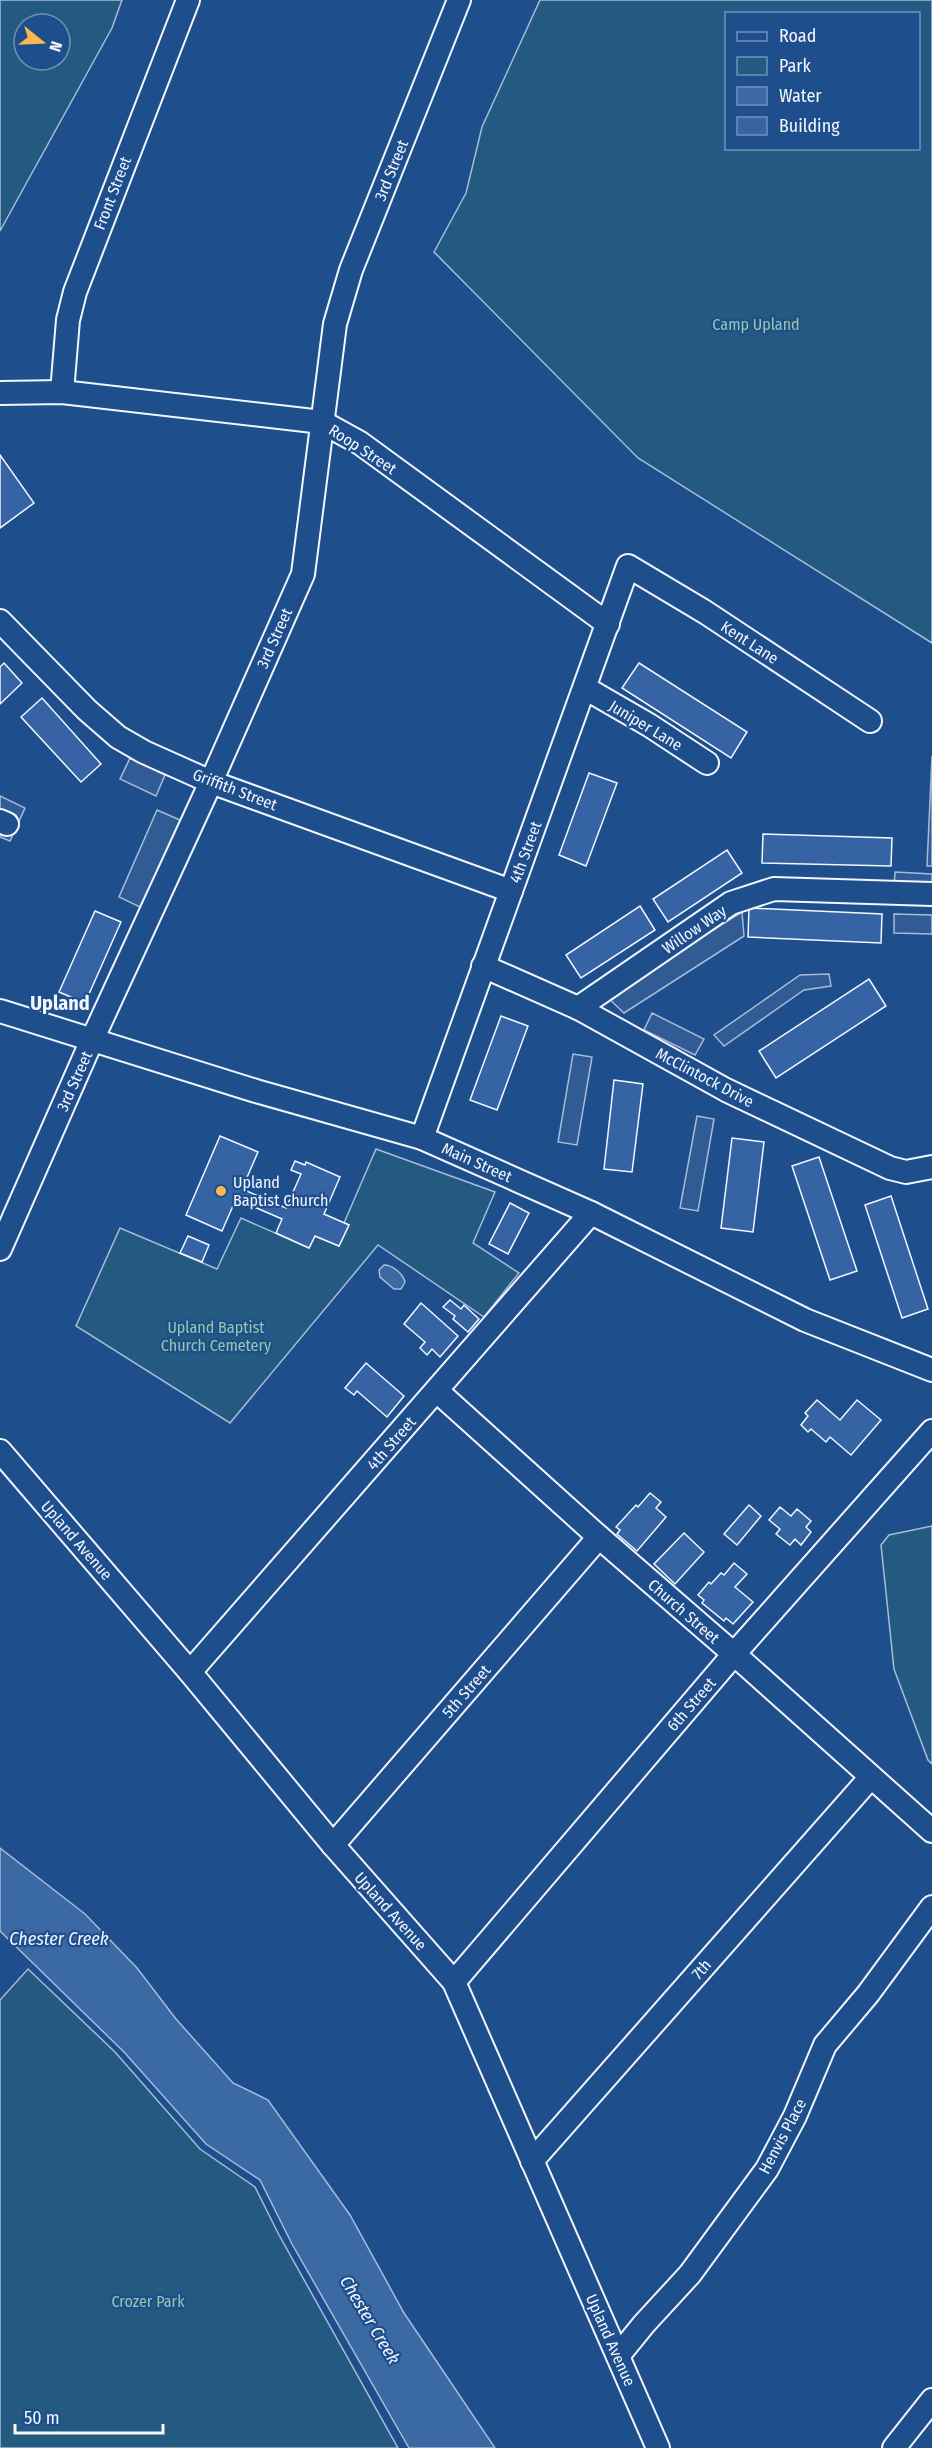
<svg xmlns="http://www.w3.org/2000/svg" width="932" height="2448" font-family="'Fira Sans Condensed',sans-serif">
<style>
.green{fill:#245a82;stroke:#a8bbd7;stroke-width:1.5;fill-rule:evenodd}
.parking{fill:#305b95;stroke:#a8bbd7;stroke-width:1.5}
.water{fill:#3b69a3;stroke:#a8bbd7;stroke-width:1.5}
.building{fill:#3563a3;stroke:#f2f6ff;stroke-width:1.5}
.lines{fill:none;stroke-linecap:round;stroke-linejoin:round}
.minor-casing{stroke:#f2f6ff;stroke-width:26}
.minor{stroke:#1f4e8c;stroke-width:22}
.poi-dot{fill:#ffb74d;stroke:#1f4e8c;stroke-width:2}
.labels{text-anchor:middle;stroke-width:4.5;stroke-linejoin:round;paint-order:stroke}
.street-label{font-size:16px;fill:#f2f6ff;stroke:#1f4e8c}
.park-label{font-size:16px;fill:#97c8a6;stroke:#1f4e8c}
.poi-label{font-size:16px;fill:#f2f6ff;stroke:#1f4e8c;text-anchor:start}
.water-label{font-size:18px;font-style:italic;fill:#f2f6ff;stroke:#1f4e8c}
.quarter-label{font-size:20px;font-weight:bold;fill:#f2f6ff;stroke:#1f4e8c}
</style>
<rect width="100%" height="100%" fill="#1f4e8c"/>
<g class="green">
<path d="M 0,0 L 122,0 L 112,28 L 0,231 ZM 24,24 L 60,24 L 60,60 L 24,60 Z"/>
<path d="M 540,0 L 932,0 L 932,643 L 638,458 L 434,252 L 466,193 L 482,127 ZM 726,14 L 918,14 L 918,148 L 726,148 Z"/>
<path d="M 376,1149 L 495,1192 L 473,1243 L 519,1273 L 484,1317 L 378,1245 L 230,1423 L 76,1326 L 120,1228 L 217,1269 L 241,1218 L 309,1248 L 315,1236 L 339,1246 L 349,1225 L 344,1223 Z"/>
<path d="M 932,1526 L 932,1764 L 928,1760 L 894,1669 L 881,1545 L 889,1535 Z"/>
<path d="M 28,1969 L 115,2052 L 200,2149 L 255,2187 L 279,2235 L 398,2448 L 0,2448 L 0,2000 Z"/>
</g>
<g class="parking">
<path d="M 932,756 L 932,866 L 927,866 Z"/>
<path d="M 130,758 L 165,775 L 156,796 L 120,779 Z"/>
<path d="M 0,796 L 25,808 L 10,841 L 0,837 Z"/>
<path d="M 157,810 L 180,820 L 142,908 L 119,897 Z"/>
<path d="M 895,872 L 932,874 L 932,890 L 894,888 Z"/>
<path d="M 742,912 L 744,936 L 624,1013 L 606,996 Z"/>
<path d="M 894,914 L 932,915 L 932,934 L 894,933 Z"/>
<path d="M 829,974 L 831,986 L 804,990 L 724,1046 L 714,1035 L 800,975 Z"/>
<path d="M 652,1013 L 704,1039 L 695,1055 L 644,1030 Z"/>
<path d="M 573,1054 L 592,1057 L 577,1145 L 558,1142 Z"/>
<path d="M 697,1116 L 714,1119 L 698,1211 L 680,1208 Z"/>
</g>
<g class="water">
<path d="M 384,1265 C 393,1265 403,1274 405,1282 L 401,1289 L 394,1289 L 380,1277 L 379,1270 Z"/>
<path d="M 0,1848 L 85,1914 L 137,1968 L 176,2019 L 233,2083 L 268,2100 L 350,2215 L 404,2313 L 495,2448 L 409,2448 L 292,2244 L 260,2180 L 206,2144 L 124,2052 L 0,1931 Z"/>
</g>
<g class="building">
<path d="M 0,455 L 34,503 L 0,528 Z"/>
<path d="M 4,663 L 22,683 L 0,704 L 0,667 Z"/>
<path d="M 639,663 L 747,732 L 731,758 L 622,688 Z"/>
<path d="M 42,698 L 101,764 L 81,782 L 21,717 Z"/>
<path d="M 589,773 L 617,783 L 586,866 L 559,855 Z"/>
<path d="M 763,834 L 892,838 L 891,866 L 762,863 Z"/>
<path d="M 727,850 L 742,873 L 668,922 L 653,899 Z"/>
<path d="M 640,906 L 655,930 L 581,978 L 566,955 Z"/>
<path d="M 749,908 L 882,914 L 881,943 L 748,937 Z"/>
<path d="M 95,911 L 121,922 L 85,1003 L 59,992 Z"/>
<path d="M 869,979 L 886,1006 L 776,1078 L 759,1051 Z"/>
<path d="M 501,1016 L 528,1026 L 497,1110 L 470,1100 Z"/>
<path d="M 614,1080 L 643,1084 L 632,1172 L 604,1169 Z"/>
<path d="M 220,1136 L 258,1152 L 242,1189 L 286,1208 L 301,1174 L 291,1170 L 295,1161 L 305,1165 L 306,1162 L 340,1177 L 324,1214 L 349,1225 L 339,1246 L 315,1236 L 309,1248 L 276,1233 L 282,1219 L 236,1199 L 222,1231 L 186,1215 Z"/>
<path d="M 732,1138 L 764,1142 L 753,1232 L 721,1228 Z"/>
<path d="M 819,1157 L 857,1271 L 830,1280 L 792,1166 Z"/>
<path d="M 891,1196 L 928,1309 L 902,1318 L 865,1205 Z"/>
<path d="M 510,1203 L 529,1213 L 508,1254 L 489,1244 Z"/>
<path d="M 188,1236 L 209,1245 L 202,1262 L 180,1253 Z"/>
<path d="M 450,1300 L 461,1309 L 464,1305 L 479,1319 L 468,1332 L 453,1319 L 455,1316 L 443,1307 Z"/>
<path d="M 421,1303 L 458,1336 L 440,1357 L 432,1349 L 427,1355 L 420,1348 L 425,1342 L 404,1324 Z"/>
<path d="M 366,1363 L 404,1396 L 387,1417 L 357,1391 L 354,1395 L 345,1388 Z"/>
<path d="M 817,1400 L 840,1420 L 857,1400 L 881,1420 L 851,1455 L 830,1437 L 826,1442 L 811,1429 L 808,1432 L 801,1425 L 808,1416 L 805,1413 Z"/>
<path d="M 650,1493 L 661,1502 L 656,1508 L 666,1517 L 637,1551 L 617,1534 L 620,1530 L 616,1527 L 636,1505 L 638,1507 Z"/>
<path d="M 749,1505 L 761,1516 L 737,1545 L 724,1534 Z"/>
<path d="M 780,1507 L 791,1516 L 797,1509 L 811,1521 L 806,1527 L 811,1532 L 801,1545 L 795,1539 L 790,1545 L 776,1534 L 780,1529 L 769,1520 Z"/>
<path d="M 684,1533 L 704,1552 L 675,1584 L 654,1564 Z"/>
<path d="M 734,1563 L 747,1574 L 735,1587 L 753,1602 L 733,1624 L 726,1618 L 724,1621 L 702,1603 L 704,1600 L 698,1595 L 709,1582 L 711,1584 L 721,1573 L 724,1575 Z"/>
</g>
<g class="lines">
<g class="minor-casing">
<g id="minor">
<path d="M 62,392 L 68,320 L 75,292 L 188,0"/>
<path d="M 0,393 L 62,392 L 322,422 L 360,443 L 608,624"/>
<path d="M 0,621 L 87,710 L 118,737 L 144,752 L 211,782 L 511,891"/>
<path d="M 585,688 L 649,725 L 707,763"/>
<path d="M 0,821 L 7,824"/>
<path d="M 483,966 L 578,1008 L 726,1090 L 890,1168 L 906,1172 L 932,1167"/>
<path d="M 578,1008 L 731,903 L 774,889 L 932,894"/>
<path d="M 0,1011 L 256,1091 L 422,1138 L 591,1213 L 805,1320 L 932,1370"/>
<path d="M 422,1138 L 628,566 L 705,612 L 870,721"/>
<path d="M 0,1249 L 92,1040 L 211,782 L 303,574 L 335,324 L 351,270 L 459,0"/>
<path d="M 437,1391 L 599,1537 L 734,1654 L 932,1831"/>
<path d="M 0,1451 L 190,1672 L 333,1845 L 454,1982 L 658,2448"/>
<path d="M 190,1672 L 591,1213"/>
<path d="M 333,1845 L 599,1537"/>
<path d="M 454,1982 L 734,1654 L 932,1431"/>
<path d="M 532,2161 L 870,1778"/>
<path d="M 618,2356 L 644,2324 L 690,2274 L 767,2169 L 795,2116 L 825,2045 L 868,1994 L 932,1907"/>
<path d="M 894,2448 L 932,2400"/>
</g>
</g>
<use href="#minor" class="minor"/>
</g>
<circle class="poi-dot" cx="221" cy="1191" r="6"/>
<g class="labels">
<g class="street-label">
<text transform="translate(391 170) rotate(-68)" y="6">3rd Street</text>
<text transform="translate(112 193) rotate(-69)" y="6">Front Street</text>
<text transform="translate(363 449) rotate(33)" y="6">Roop Street</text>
<text transform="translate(274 638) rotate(-66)" y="6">3rd Street</text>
<text transform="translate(750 642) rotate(33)" y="6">Kent Lane</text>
<text transform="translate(646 725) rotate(31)" y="6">Juniper Lane</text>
<text transform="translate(235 789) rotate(21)" y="6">Griffith Street</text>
<text transform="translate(525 852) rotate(-70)" y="6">4th Street</text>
<text transform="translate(694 929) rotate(-34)" y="6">Willow Way</text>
<text transform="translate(705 1077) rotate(28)" y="6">McClintock Drive</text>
<text transform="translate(74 1081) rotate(-66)" y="6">3rd Street</text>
<text transform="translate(477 1162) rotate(24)" y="6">Main Street</text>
<text transform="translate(391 1443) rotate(-49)" y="6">4th Street</text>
<text transform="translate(77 1540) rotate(49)" y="6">Upland Avenue</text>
<text transform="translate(684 1611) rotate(41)" y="6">Church Street</text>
<text transform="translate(466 1691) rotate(-49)" y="6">5th Street</text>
<text transform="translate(691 1704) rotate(-49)" y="6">6th Street</text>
<text transform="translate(391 1911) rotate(48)" y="6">Upland Avenue</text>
<text transform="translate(701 1969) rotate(-49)" y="6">7th</text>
<text transform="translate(782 2136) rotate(-62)" y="6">Henvis Place</text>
<text transform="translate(611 2340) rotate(66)" y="6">Upland Avenue</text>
</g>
<g class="park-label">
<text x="756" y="330">Camp Upland</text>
<text x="216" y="1333">Upland Baptist<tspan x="216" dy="18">Church Cemetery</tspan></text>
<text x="148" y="2307">Crozer Park</text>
</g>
<g class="poi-label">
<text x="233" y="1188">Upland<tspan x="233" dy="18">Baptist Church</tspan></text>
</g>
<g class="water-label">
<text x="59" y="1945">Chester Creek</text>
<text transform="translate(370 2320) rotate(59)" y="6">Chester Creek</text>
</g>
<g class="quarter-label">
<text x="60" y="1010">Upland</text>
</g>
</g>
<rect x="725" y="12" width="195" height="138" fill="#1f4e8c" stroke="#7391ba" stroke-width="1.5"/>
<rect x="737" y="32" width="30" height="9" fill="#1f4e8c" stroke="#7391ba" stroke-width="1.5"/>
<text x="779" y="42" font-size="18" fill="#f2f6ff">Road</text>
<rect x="737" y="57" width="30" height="18" fill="#245a82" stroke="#7391ba" stroke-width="1.5"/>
<text x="779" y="72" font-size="18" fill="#f2f6ff">Park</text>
<rect x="737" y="87" width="30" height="18" fill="#3b69a3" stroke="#7391ba" stroke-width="1.5"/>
<text x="779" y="102" font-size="18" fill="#f2f6ff">Water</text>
<rect x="737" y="117" width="30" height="18" fill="#3563a3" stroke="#7391ba" stroke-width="1.5"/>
<text x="779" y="132" font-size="18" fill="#f2f6ff">Building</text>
<g transform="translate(42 42) rotate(108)"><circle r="28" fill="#1f4e8c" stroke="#7391ba" stroke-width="1.5"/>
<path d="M0-4.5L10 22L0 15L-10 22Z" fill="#ffb74d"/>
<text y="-9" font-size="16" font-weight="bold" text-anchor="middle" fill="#f2f6ff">N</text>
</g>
<path d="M15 2424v9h148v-9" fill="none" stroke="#f2f6ff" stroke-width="3"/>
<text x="24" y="2424" font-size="18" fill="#f2f6ff" stroke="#1f4e8c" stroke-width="4.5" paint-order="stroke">50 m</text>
</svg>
